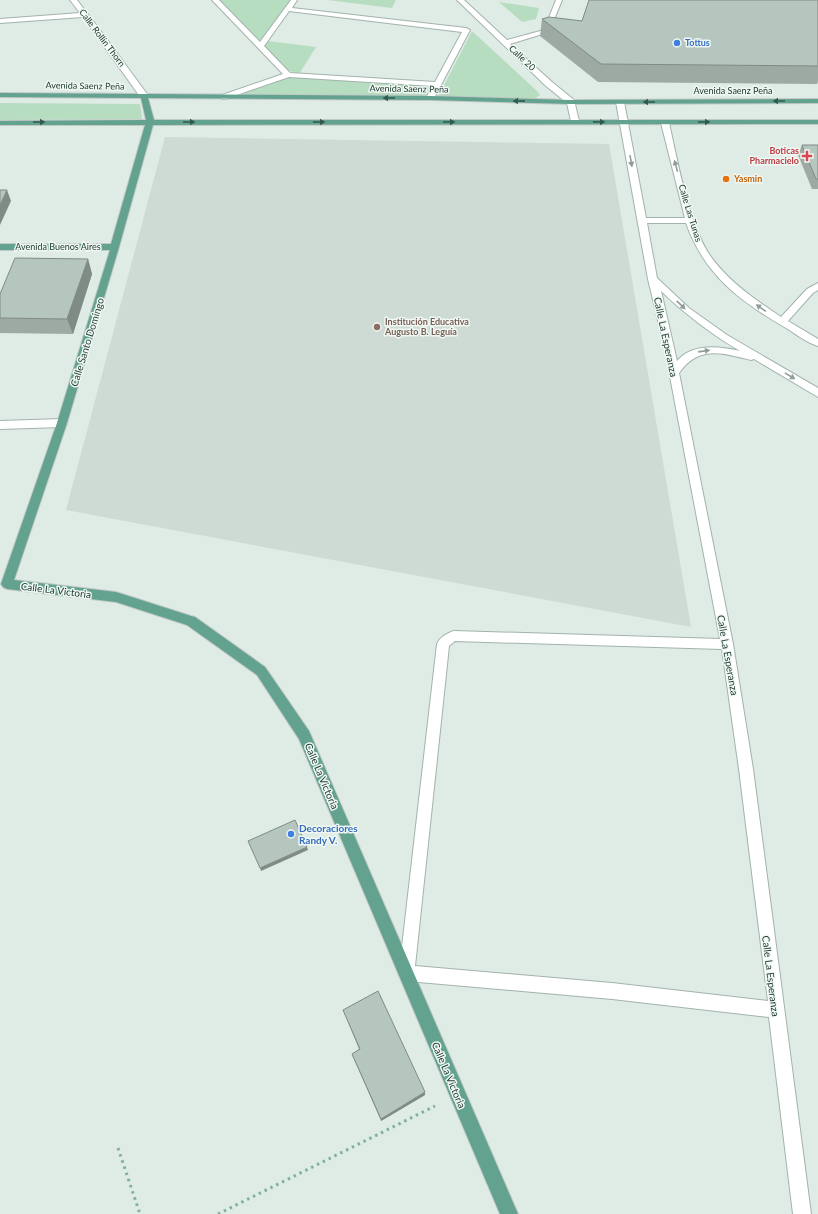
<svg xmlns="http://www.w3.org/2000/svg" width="818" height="1214" font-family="Lato,sans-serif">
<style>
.built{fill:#cddbd4}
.green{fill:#b7ddc0}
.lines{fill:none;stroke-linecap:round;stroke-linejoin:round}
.minor-casing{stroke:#a2b3ac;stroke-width:2}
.major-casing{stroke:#c1c8c6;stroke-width:2}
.path{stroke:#7fb09e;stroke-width:3;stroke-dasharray:2.5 4;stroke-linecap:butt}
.minor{fill:#fff;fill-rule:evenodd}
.major{fill:#62a28f;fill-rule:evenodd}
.wall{fill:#9caaa3}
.shaded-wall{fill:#7f8b85}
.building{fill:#b5c6be;stroke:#7f8b85}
.oneway{fill:#345a4f}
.oneway2{fill:#909d99}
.shop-dot{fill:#3f7fe0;stroke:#f0f8f3;stroke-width:1.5}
.health-dot{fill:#e0444e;stroke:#f0f8f3;stroke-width:1.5}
.food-dot{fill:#e8710a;stroke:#f0f8f3;stroke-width:1.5}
.education-dot{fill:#8d6e63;stroke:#f0f8f3;stroke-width:1.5}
.labels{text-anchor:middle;stroke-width:3;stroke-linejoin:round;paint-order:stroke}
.far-street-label{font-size:9px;fill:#203b33;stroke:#f0f8f3}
.far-shop-label{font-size:9px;font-weight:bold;fill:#366cbe;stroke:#f0f8f3;text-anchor:start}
.far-health-label{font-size:9px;font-weight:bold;fill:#be3a42;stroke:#f0f8f3;text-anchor:end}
.far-food-label{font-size:9px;font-weight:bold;fill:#c56008;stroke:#f0f8f3;text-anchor:start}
.far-education-label{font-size:9px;font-weight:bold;fill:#785e54;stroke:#f0f8f3;text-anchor:start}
.street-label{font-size:10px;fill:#203b33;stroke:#f0f8f3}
.shop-label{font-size:10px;font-weight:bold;fill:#366cbe;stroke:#f0f8f3;text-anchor:start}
</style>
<rect width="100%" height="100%" fill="#dfebe5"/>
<path class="built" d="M 165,137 L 609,144 L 691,627 L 66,510 Z"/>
<g class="green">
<path d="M 216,0 L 294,0 L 268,41 L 316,47 L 299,74 L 287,70 Z"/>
<path d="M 327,0 L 396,0 L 392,8 Z"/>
<path d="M 499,2 L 539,8 L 536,19 L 522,22 Z"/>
<path d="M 472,31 L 537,91 L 540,95 L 536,98 L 529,99 L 438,97 Z"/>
<path d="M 289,77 L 432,86 L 428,96 L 243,94 Z"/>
<path d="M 0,103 L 140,104 L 142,119 L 0,120 Z"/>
</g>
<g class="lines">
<g class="minor-casing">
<g id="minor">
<path d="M 70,0 L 77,0 L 100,30 L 147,94 L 147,98 L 141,98 L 83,17 L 0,23 L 0,19 L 80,13 Z"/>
<path d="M 212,0 L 219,0 L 260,42 L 291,0 L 297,0 L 292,8 L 466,28 L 470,30 L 433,100 L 430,100 L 426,98 L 433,86 L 289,77 L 225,99 L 222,99 L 222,95 L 283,74 ZM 289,11 L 462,32 L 435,82 L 290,73 L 264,46 Z"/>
<path d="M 457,0 L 464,0 L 507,40 L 544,30 L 556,0 L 562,0 L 549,32 L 510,44 L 552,82 L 574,100 L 579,121 L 578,123 L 575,123 L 571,121 L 567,103 L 546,86 Z"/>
<path d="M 617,100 L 620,100 L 624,102 L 646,218 L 685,218 L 661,123 L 665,121 L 669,123 C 678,162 689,230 714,261 C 732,284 757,301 781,317 L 807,289 L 818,283 L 818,290 L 813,293 L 788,321 L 818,339 L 818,346 C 807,343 796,334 786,328 C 740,301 705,276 686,223 L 647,223 L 657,278 L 689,308 L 727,335 L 818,388 L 818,397 L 754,359 L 751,360 C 722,353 699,345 679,373 L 733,644 L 753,769 L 811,1214 L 793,1214 L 769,1017 L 612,999 L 407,981 L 402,978 L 399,973 L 437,644 C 440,637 447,633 454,631 L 720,639 L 664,345 L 648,279 L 616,102 ZM 661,291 C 685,314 711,334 740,351 C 719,346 692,343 677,361 ZM 455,641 L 722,649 L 739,769 L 768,1001 L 612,983 L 415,966 L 449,646 Z"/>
<path d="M 62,419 L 66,420 L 67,423 L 66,426 L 62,427 L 0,429 L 0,421 Z"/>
</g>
</g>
<g class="major-casing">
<path id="major" d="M 0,93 L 430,96 L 571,100 L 818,99 L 818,103 L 571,104 L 430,100 L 148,98 L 154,120 L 818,120 L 818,124 L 153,125 L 119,247 L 67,423 L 14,580 L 116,592 L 191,616 L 195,617 L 265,667 L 309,731 L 518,1214 L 500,1214 L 299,739 L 257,675 L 187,625 L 116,602 L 7,589 L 3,587 L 1,584 L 57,423 L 110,250 L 0,250 L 0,244 L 111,244 L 145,125 L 0,125 L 0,121 L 146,120 L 141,98 L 0,97 Z"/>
</g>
<g class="path">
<path d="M 118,1148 L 140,1214"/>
<path d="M 218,1214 L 435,1106"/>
</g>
<use href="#minor" class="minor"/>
<use href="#major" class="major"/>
</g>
<g class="wall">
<path d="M 818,0 L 818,81 L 817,84 L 598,82 L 540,36 L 542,19 L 582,21 Z"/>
<path d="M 802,145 L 818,145 L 818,189 L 812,189 L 798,155 Z"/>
<path d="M 88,259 L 92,274 L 73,334 L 0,333 L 0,294 Z"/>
<path d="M 343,1010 L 425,1092 L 425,1095 L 381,1121 L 353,1057 L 352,1054 L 359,1049 Z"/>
</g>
<g class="shaded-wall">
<path d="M 7,190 L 11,201 L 0,225 L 0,205 Z"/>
<path d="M 88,259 L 92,274 L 73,334 L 67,319 Z"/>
<path d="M 307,847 L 308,850 L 261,871 L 260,868 Z"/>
<path d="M 425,1092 L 425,1095 L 381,1121 L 381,1119 Z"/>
</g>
<g class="building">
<path d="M 589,0 L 818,0 L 818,66 L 601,64 L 542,19 L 549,17 L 582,21 Z"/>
<path d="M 802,145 L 818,145 L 818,179 L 816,179 Z"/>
<path d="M 0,190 L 7,190 L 0,205 Z"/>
<path d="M 15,258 L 88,259 L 67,319 L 0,318 L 0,294 Z"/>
<path d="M 295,820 L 307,847 L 260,868 L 248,841 Z"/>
<path d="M 378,991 L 425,1092 L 381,1119 L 352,1054 L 360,1049 L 343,1010 Z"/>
</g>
<defs><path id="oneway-solid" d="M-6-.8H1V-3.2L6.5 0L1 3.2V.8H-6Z"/></defs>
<g class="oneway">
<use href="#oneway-solid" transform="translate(389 98) rotate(-180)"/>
<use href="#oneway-solid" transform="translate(519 101) rotate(-179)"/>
<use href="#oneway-solid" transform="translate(779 101) rotate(180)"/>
<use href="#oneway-solid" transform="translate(649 102) rotate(180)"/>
<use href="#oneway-solid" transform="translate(39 122)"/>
<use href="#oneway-solid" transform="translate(189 122)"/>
<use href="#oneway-solid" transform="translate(319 122)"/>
<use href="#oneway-solid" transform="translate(449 122)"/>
<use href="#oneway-solid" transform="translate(599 122) rotate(1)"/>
<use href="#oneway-solid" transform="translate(704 122)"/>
</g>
<g class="oneway2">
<use href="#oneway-solid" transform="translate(631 161) rotate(80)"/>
<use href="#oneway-solid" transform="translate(676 166) rotate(-105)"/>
<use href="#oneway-solid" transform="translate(681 305) rotate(43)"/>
<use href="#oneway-solid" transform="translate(761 308) rotate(-146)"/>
<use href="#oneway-solid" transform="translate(704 351) rotate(-8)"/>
<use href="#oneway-solid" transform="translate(790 376) rotate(31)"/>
</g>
<g class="shop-dot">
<circle cx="677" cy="43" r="4"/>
<circle cx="291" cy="834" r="4"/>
</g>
<path class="health-dot" d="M805 150h4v4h4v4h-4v4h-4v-4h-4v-4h4z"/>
<circle class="food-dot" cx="726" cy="179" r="4"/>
<circle class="education-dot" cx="377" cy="327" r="4"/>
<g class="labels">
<g class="far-street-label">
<text transform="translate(102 38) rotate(53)" y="3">Calle Rollin Thorn</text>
<text transform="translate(522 58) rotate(43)" y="3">Calle 20</text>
<text transform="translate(85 86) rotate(1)" y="3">Avenida Saenz Peña</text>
<text transform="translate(409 89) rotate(1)" y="3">Avenida Saenz Peña</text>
<text x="733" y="94">Avenida Saenz Peña</text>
<text transform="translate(690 213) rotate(73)" y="3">Calle Las Tunas</text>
<text x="58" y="250">Avenida Buenos Aires</text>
</g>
<g class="far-shop-label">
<text x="685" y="46">Tottus</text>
</g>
<g class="far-health-label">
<text x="799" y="154">Boticas<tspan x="799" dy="10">Pharmacielo</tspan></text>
</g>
<g class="far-food-label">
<text x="734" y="182">Yasmin</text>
</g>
<g class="far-education-label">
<text x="385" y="325">Institución Educativa<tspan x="385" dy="10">Augusto B. Leguía</tspan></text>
</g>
<g class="street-label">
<text transform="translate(666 337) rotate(78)" y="4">Calle La Esperanza</text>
<text transform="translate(87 342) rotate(-73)" y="4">Calle Santo Domingo</text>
<text transform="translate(56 590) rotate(7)" y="4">Calle La Victoria</text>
<text transform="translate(728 655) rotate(80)" y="4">Calle La Esperanza</text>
<text transform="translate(322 776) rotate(67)" y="4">Calle La Victoria</text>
<text transform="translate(771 976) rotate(83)" y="4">Calle La Esperanza</text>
<text transform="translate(449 1075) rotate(67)" y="4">Calle La Victoria</text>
</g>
<g class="shop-label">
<text x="299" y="832">Decoraciores<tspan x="299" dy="12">Randy V.</tspan></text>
</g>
</g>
</svg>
